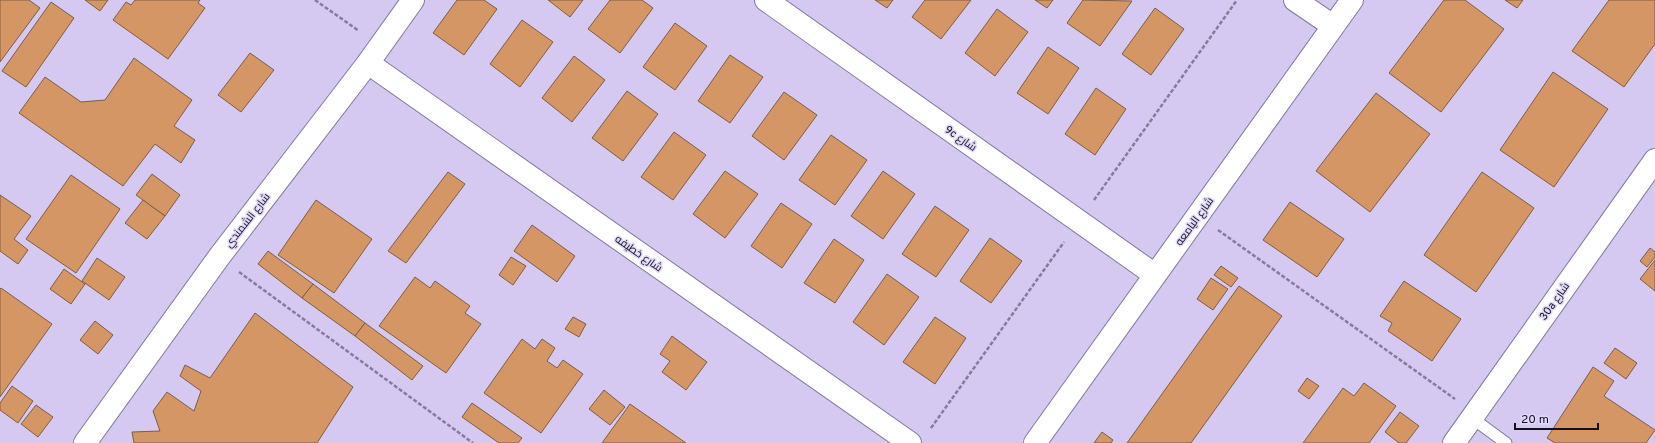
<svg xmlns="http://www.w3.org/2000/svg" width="1655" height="443" font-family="Overpass,Cairo,sans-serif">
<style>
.building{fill:#d49664;stroke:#7e5d43}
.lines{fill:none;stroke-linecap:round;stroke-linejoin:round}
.lane-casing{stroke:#84789d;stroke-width:13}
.street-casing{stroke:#84789d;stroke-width:24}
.path{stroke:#857c9a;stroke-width:2.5;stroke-dasharray:4 2;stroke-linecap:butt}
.lane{stroke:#fff;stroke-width:11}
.street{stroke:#fff;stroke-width:22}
.labels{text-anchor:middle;stroke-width:3;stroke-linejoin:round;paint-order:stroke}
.street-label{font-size:11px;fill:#140f1d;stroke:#e1d7f9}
</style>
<rect width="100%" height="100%" fill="#d5c9f2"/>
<g class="building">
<path d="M 0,0 L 29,0 L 40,8 L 0,62 Z"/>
<path d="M 85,0 L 108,0 L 100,11 Z"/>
<path d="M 135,0 L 200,0 L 198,3 L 205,8 L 168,59 L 113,20 L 126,2 L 131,5 Z"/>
<path d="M 457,0 L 484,0 L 497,9 L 464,55 L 433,33 Z"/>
<path d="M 548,0 L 583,0 L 570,17 Z"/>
<path d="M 610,0 L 642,0 L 653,8 L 620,53 L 588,29 Z"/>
<path d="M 875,0 L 893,0 L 887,8 Z"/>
<path d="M 925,0 L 971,0 L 941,39 L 912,17 Z"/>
<path d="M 1035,0 L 1053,0 L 1047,8 Z"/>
<path d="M 1083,0 L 1132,1 L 1100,46 L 1067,23 Z"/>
<path d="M 1444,0 L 1465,0 L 1504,29 L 1441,112 L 1389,73 Z"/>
<path d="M 1505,0 L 1523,0 L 1517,8 Z"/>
<path d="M 1609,0 L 1655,0 L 1655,44 L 1624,87 L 1572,51 Z"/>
<path d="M 51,2 L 74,18 L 26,87 L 2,71 Z"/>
<path d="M 1155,8 L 1184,29 L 1151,75 L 1122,54 Z"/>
<path d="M 997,9 L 1028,32 L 995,76 L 965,53 Z"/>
<path d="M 522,20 L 553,42 L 520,87 L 490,64 Z"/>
<path d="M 675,23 L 707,46 L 675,90 L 643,67 Z"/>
<path d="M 1048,47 L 1079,68 L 1048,114 L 1017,93 Z"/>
<path d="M 250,53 L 274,70 L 241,112 L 218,95 Z"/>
<path d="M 730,55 L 763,77 L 730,123 L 698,101 Z"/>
<path d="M 574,56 L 605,80 L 572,122 L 542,98 Z"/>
<path d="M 134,58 L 192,100 L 174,126 L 195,140 L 181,163 L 155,144 L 123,186 L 19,113 L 45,77 L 81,102 L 105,100 Z"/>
<path d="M 1553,72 L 1608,109 L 1554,187 L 1500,150 Z"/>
<path d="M 1096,88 L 1126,109 L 1095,155 L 1065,134 Z"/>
<path d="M 627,91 L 658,114 L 623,161 L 592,138 Z"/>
<path d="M 784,92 L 817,115 L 784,160 L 752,136 Z"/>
<path d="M 1376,93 L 1430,134 L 1370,212 L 1316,171 Z"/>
<path d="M 674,132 L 706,155 L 673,200 L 641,177 Z"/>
<path d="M 831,135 L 867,160 L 835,205 L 799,180 Z"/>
<path d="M 725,171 L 758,194 L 725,238 L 693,214 Z"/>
<path d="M 883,171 L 915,194 L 883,239 L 851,216 Z"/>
<path d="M 448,172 L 465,184 L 406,263 L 388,251 Z"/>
<path d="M 1482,172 L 1534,208 L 1476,292 L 1424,255 Z"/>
<path d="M 152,174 L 180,195 L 165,216 L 136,195 Z"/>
<path d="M 71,175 L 120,209 L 76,273 L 26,239 Z"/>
<path d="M 0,195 L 31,216 L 14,239 L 28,250 L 18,264 L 0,251 Z"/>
<path d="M 143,200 L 165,216 L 147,239 L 125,223 Z"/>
<path d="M 316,200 L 372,239 L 334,293 L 278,255 Z"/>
<path d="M 1290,202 L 1344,239 L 1317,277 L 1263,240 Z"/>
<path d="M 781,203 L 812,224 L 782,268 L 751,246 Z"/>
<path d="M 935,206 L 969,230 L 936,277 L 902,254 Z"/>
<path d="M 532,225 L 575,256 L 557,282 L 514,251 Z"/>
<path d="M 990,238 L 1022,261 L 991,303 L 960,281 Z"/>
<path d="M 834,239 L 864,260 L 835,303 L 804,283 Z"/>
<path d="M 1650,248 L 1655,252 L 1655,257 L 1647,267 L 1640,261 Z"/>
<path d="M 268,251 L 313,284 L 302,298 L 258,264 Z"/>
<path d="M 511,257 L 526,266 L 513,285 L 499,275 Z"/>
<path d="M 97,258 L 125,277 L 109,300 L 82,281 Z"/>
<path d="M 1655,260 L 1655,291 L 1640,279 Z"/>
<path d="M 1221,266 L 1238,278 L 1231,287 L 1214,275 Z"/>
<path d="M 64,269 L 85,284 L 71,304 L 50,289 Z"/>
<path d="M 887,274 L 919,297 L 884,345 L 853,322 Z"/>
<path d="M 415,277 L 430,288 L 435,281 L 470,306 L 465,313 L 481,324 L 446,373 L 379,326 Z"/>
<path d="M 1211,278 L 1228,289 L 1213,310 L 1197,299 Z"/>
<path d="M 1404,281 L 1461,319 L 1432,361 L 1388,331 L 1392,323 L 1380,316 Z"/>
<path d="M 313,284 L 365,323 L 355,336 L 302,298 Z"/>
<path d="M 1239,286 L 1282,316 L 1191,443 L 1127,443 Z"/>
<path d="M 1,288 L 52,324 L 0,397 L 0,289 Z"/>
<path d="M 255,313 L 353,387 L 317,443 L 134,443 L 132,432 L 160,431 L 153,411 L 167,392 L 194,411 L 201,391 L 180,376 L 185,365 L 210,378 Z"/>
<path d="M 573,317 L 586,324 L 579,337 L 565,329 Z"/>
<path d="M 935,317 L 966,338 L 935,384 L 903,362 Z"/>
<path d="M 95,321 L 113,335 L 98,354 L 80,340 Z"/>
<path d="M 365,323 L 423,366 L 412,380 L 355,336 Z"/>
<path d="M 672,336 L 707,362 L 686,390 L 662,372 L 670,361 L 660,354 Z"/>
<path d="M 522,339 L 535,349 L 542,339 L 555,348 L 547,361 L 557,368 L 563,360 L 583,374 L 541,433 L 484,393 Z"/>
<path d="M 1615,348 L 1637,363 L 1626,379 L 1604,363 Z"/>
<path d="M 1593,367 L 1614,381 L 1604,396 L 1655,430 L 1646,443 L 1555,443 L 1547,438 Z"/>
<path d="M 1307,378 L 1319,386 L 1309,399 L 1298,391 Z"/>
<path d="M 1364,383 L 1396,406 L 1369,443 L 1303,443 L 1343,388 L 1354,396 Z"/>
<path d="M 12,386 L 33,401 L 18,423 L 0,410 L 0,403 Z"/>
<path d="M 604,390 L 625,407 L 610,425 L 589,409 Z"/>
<path d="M 472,403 L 522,438 L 518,443 L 499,443 L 462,417 Z"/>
<path d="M 630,404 L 686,443 L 602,443 Z"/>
<path d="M 36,405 L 53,417 L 38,437 L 21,424 Z"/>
<path d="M 1400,412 L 1419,426 L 1406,443 L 1399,443 L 1385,432 Z"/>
<path d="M 1102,432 L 1113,440 L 1111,443 L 1094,443 Z"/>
</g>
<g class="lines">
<g class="lane-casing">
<path id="lane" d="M 1472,418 L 1506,443"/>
</g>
<g class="street-casing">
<g id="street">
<path d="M 766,0 L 1155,275"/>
<path d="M 1295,0 L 1333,26"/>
<path d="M 368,63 L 910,443"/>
<path d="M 85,443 L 219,257 L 368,63 L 413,0"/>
<path d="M 1035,443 L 1352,0"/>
<path d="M 1454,443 L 1655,160"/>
</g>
</g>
<g class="path">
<path d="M 315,0 L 359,31"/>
<path d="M 1094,200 L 1237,0"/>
<path d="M 1218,230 L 1455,399"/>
<path d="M 239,272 L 473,443"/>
<path d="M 931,428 L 1064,242"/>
</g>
<use href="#lane" class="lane"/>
<use href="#street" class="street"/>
</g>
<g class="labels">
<g class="street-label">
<text transform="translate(961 138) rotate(35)" y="4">9c شارع</text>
<text transform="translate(247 220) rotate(-52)" y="4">شارع الشمندي</text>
<text transform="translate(1194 221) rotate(-54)" y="4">شارع اليامعه</text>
<text transform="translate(639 253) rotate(35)" y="4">شارع خطيفه</text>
<text transform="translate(1554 301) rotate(-55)" y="4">30a شارع</text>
</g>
</g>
<path d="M1515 423v6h83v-6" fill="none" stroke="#140f1d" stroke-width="2"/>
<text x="1521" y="423" font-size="12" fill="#140f1d" stroke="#e1d7f9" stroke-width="3" paint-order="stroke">20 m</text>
</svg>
